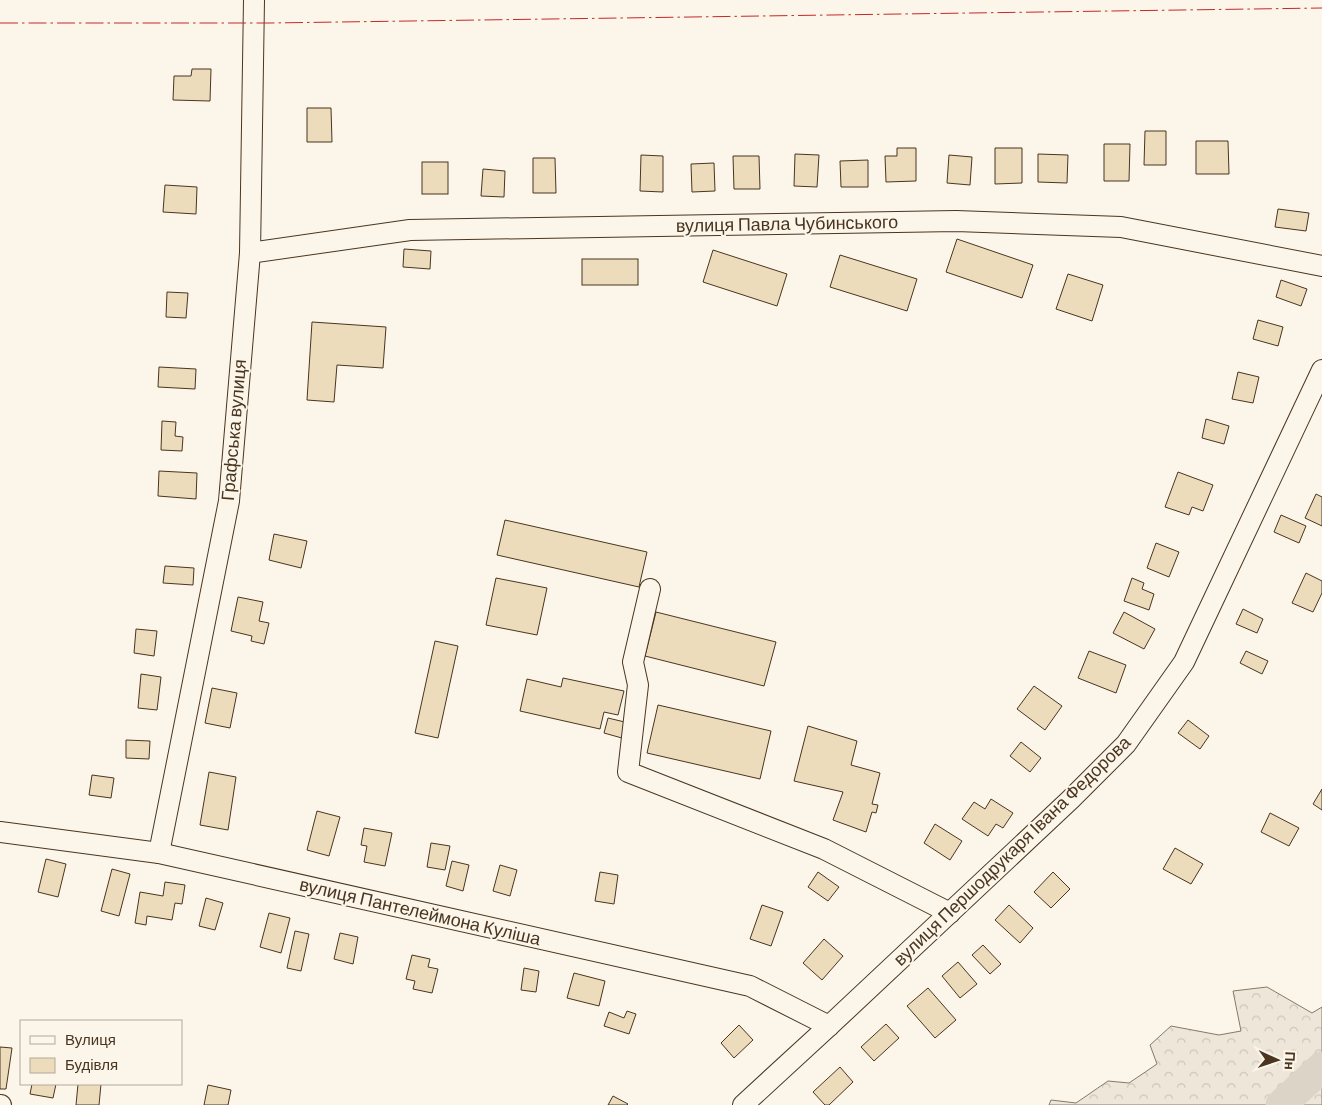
<svg xmlns="http://www.w3.org/2000/svg" width="1322" height="1105" font-family="Barlow,sans-serif">
<style>
.forest{fill:url(#forest-crowns);stroke:#887966}
.lines{fill:none;stroke-linecap:round;stroke-linejoin:round}
.river{stroke:#dcd4c6;stroke-width:31}
.building{fill:#ecdcbc;stroke:#4a3520}
.minor-casing{stroke:#4a3520;stroke-width:22}
.minor{stroke:#fbf6e9;stroke-width:20}
.power{stroke:#c62828;stroke-width:1;stroke-dasharray:18 4 2.5 4;stroke-linecap:butt}
.labels{text-anchor:middle;stroke-width:4;stroke-linejoin:round;paint-order:stroke}
.street-label{font-size:18px;fill:#4a3520;stroke:#fbf6e9}
</style>
<defs>
<pattern id="forest-crowns" width="20" height="18" patternUnits="userSpaceOnUse" patternTransform="scale(1.25)"><rect width="20" height="18" fill="#ede6d9"/><path d="M2 6a3 3 0 1 1 6 0M12 15a3 3 0 1 1 6 0" fill="none" stroke="#cdc6ba"/></pattern>
</defs>
<rect width="100%" height="100%" fill="#fbf6e9"/>
<path class="forest" d="M 1267,987 L 1312,1013 L 1322,1007 L 1322,1105 L 1049,1105 L 1051,1100 L 1076,1103 L 1108,1081 L 1129,1083 L 1157,1064 L 1150,1045 L 1171,1026 L 1219,1035 L 1241,1031 L 1233,991 Z"/>
<g class="lines">
<path class="river" d="M 1281,1105 L 1322,1067"/>
</g>
<g class="building">
<path d="M 192,69 L 211,69 L 210,101 L 173,100 L 174,76 L 191,76 Z"/>
<path d="M 307,108 L 331,108 L 332,142 L 307,142 Z"/>
<path d="M 1145,131 L 1166,131 L 1166,165 L 1144,165 Z"/>
<path d="M 1196,141 L 1228,141 L 1229,174 L 1196,174 Z"/>
<path d="M 1104,144 L 1130,144 L 1129,181 L 1104,181 Z"/>
<path d="M 897,148 L 916,148 L 916,181 L 886,182 L 885,156 L 897,156 Z"/>
<path d="M 995,148 L 1022,148 L 1022,183 L 995,184 Z"/>
<path d="M 795,154 L 819,155 L 817,187 L 794,186 Z"/>
<path d="M 1038,154 L 1068,155 L 1067,183 L 1038,182 Z"/>
<path d="M 641,155 L 663,156 L 663,192 L 640,191 Z"/>
<path d="M 949,155 L 972,157 L 970,185 L 947,183 Z"/>
<path d="M 733,156 L 759,156 L 760,189 L 734,189 Z"/>
<path d="M 533,158 L 555,158 L 556,193 L 533,193 Z"/>
<path d="M 868,160 L 868,187 L 841,187 L 840,161 Z"/>
<rect x="422" y="162" width="26" height="32"/>
<path d="M 714,163 L 715,191 L 692,192 L 691,164 Z"/>
<path d="M 483,169 L 505,171 L 504,197 L 481,196 Z"/>
<path d="M 165,185 L 197,187 L 196,214 L 163,212 Z"/>
<path d="M 1278,209 L 1309,213 L 1306,231 L 1275,227 Z"/>
<path d="M 957,239 L 1033,265 L 1022,298 L 946,272 Z"/>
<path d="M 404,249 L 431,251 L 430,269 L 403,267 Z"/>
<path d="M 713,250 L 787,274 L 777,306 L 703,282 Z"/>
<path d="M 840,255 L 917,279 L 907,311 L 830,287 Z"/>
<rect x="582" y="259" width="56" height="26"/>
<path d="M 1068,274 L 1103,285 L 1092,321 L 1056,309 Z"/>
<path d="M 1281,280 L 1307,289 L 1301,306 L 1276,297 Z"/>
<path d="M 167,292 L 188,293 L 186,318 L 166,317 Z"/>
<path d="M 1258,320 L 1283,327 L 1278,346 L 1253,339 Z"/>
<path d="M 312,322 L 386,327 L 383,368 L 337,365 L 334,402 L 307,400 Z"/>
<path d="M 159,367 L 196,369 L 195,389 L 158,387 Z"/>
<path d="M 1238,372 L 1259,377 L 1253,403 L 1232,399 Z"/>
<path d="M 1206,419 L 1229,426 L 1224,444 L 1202,438 Z"/>
<path d="M 162,421 L 176,422 L 175,436 L 183,437 L 182,451 L 161,450 Z"/>
<path d="M 159,471 L 197,473 L 196,499 L 158,496 Z"/>
<path d="M 1178,472 L 1213,485 L 1203,511 L 1192,507 L 1189,515 L 1165,507 Z"/>
<path d="M 1316,494 L 1322,497 L 1322,526 L 1305,518 Z"/>
<path d="M 1281,515 L 1306,526 L 1299,543 L 1274,532 Z"/>
<path d="M 505,520 L 647,552 L 639,587 L 497,555 Z"/>
<path d="M 274,534 L 307,541 L 301,568 L 269,560 Z"/>
<path d="M 1156,543 L 1179,552 L 1169,577 L 1147,568 Z"/>
<path d="M 165,566 L 194,568 L 193,585 L 163,583 Z"/>
<path d="M 1306,573 L 1322,581 L 1322,593 L 1313,612 L 1292,603 Z"/>
<path d="M 496,578 L 547,588 L 537,635 L 486,625 Z"/>
<path d="M 1132,578 L 1144,583 L 1142,589 L 1154,594 L 1149,610 L 1124,601 Z"/>
<path d="M 238,597 L 263,602 L 259,621 L 269,623 L 264,644 L 251,641 L 252,636 L 231,631 Z"/>
<path d="M 1243,609 L 1263,619 L 1257,633 L 1236,624 Z"/>
<path d="M 656,612 L 776,642 L 764,686 L 645,656 Z"/>
<path d="M 1124,612 L 1155,629 L 1144,649 L 1113,633 Z"/>
<path d="M 136,629 L 157,631 L 154,656 L 134,653 Z"/>
<path d="M 435,641 L 458,646 L 438,738 L 415,733 Z"/>
<path d="M 1089,651 L 1126,665 L 1116,693 L 1078,678 Z"/>
<path d="M 1246,651 L 1268,661 L 1262,674 L 1240,663 Z"/>
<path d="M 141,674 L 161,677 L 157,710 L 138,708 Z"/>
<path d="M 563,678 L 624,691 L 618,715 L 604,712 L 600,729 L 520,711 L 527,679 L 561,687 Z"/>
<path d="M 1034,686 L 1062,706 L 1045,730 L 1017,709 Z"/>
<path d="M 212,688 L 237,693 L 230,728 L 205,723 Z"/>
<path d="M 658,705 L 771,731 L 760,779 L 647,753 Z"/>
<path d="M 608,718 L 633,724 L 629,740 L 604,733 Z"/>
<path d="M 1188,720 L 1209,736 L 1200,749 L 1178,733 Z"/>
<path d="M 808,726 L 857,741 L 851,765 L 880,773 L 872,804 L 878,805 L 876,813 L 872,812 L 866,832 L 833,820 L 843,792 L 794,781 Z"/>
<path d="M 126,740 L 150,741 L 149,759 L 126,758 Z"/>
<path d="M 1021,742 L 1041,758 L 1030,772 L 1010,756 Z"/>
<path d="M 209,772 L 236,777 L 228,830 L 200,825 Z"/>
<path d="M 92,775 L 114,778 L 111,798 L 89,795 Z"/>
<path d="M 1322,789 L 1322,810 L 1313,804 Z"/>
<path d="M 991,799 L 1013,813 L 1003,828 L 996,824 L 988,836 L 962,819 L 974,802 L 985,809 Z"/>
<path d="M 317,811 L 340,817 L 329,856 L 307,850 Z"/>
<path d="M 1270,813 L 1299,828 L 1289,846 L 1261,832 Z"/>
<path d="M 935,824 L 962,841 L 950,860 L 924,843 Z"/>
<path d="M 364,828 L 392,833 L 385,866 L 364,862 L 367,846 L 361,845 Z"/>
<path d="M 431,843 L 450,846 L 445,870 L 427,867 Z"/>
<path d="M 1175,848 L 1203,864 L 1191,884 L 1163,869 Z"/>
<path d="M 46,859 L 66,864 L 58,897 L 38,892 Z"/>
<path d="M 452,861 L 469,865 L 463,891 L 446,886 Z"/>
<path d="M 500,865 L 517,870 L 510,896 L 493,891 Z"/>
<path d="M 112,869 L 130,874 L 119,916 L 101,911 Z"/>
<path d="M 600,872 L 618,875 L 614,904 L 595,901 Z"/>
<path d="M 818,872 L 839,887 L 828,901 L 808,887 Z"/>
<path d="M 1053,872 L 1070,889 L 1051,908 L 1034,892 Z"/>
<path d="M 165,882 L 185,885 L 182,904 L 175,903 L 172,920 L 147,916 L 146,925 L 135,923 L 140,892 L 163,896 Z"/>
<path d="M 206,898 L 223,903 L 215,930 L 199,926 Z"/>
<path d="M 762,905 L 783,912 L 771,946 L 750,939 Z"/>
<path d="M 1009,905 L 1033,928 L 1020,943 L 995,920 Z"/>
<path d="M 269,913 L 290,918 L 281,953 L 260,947 Z"/>
<path d="M 295,931 L 309,934 L 301,971 L 287,968 Z"/>
<path d="M 340,933 L 358,937 L 353,964 L 334,959 Z"/>
<path d="M 824,939 L 843,956 L 822,980 L 803,963 Z"/>
<path d="M 983,945 L 1001,964 L 990,974 L 972,955 Z"/>
<path d="M 412,955 L 430,959 L 428,967 L 438,969 L 432,993 L 413,989 L 415,981 L 406,979 Z"/>
<path d="M 958,962 L 977,984 L 960,998 L 942,976 Z"/>
<path d="M 524,968 L 539,971 L 536,992 L 521,990 Z"/>
<path d="M 574,973 L 605,981 L 599,1006 L 567,998 Z"/>
<path d="M 928,988 L 956,1020 L 935,1038 L 907,1006 Z"/>
<path d="M 627,1011 L 636,1014 L 629,1034 L 604,1026 L 609,1012 L 624,1018 Z"/>
<path d="M 886,1024 L 899,1038 L 874,1061 L 861,1047 Z"/>
<path d="M 739,1025 L 753,1040 L 734,1058 L 721,1043 Z"/>
<path d="M 0,1047 L 12,1048 L 6,1089 L 0,1089 Z"/>
<path d="M 840,1067 L 853,1082 L 829,1105 L 825,1105 L 813,1092 Z"/>
<path d="M 32,1084 L 56,1084 L 53,1098 L 30,1094 Z"/>
<path d="M 78,1084 L 101,1084 L 99,1105 L 76,1105 Z"/>
<path d="M 208,1085 L 231,1090 L 228,1105 L 204,1105 Z"/>
<path d="M 613,1096 L 628,1104 L 627,1105 L 608,1105 Z"/>
</g>
<g class="lines">
<g class="minor-casing">
<g id="minor">
<path d="M 250,253 L 410,230 L 956,221 L 1121,227 L 1322,266"/>
<path d="M 650,589 L 633,662 L 638,685 L 628,772 L 824,849 L 950,913"/>
<path d="M 0,832 L 159,853 L 750,986 L 829,1026"/>
<path d="M 159,853 L 229,501 L 250,253 L 254,0"/>
<path d="M 0,1105 L 1,1105"/>
<path d="M 743,1105 L 829,1026 L 1071,799 L 1126,744 L 1184,662 L 1322,370"/>
</g>
</g>
<use href="#minor" class="minor"/>
<path class="power" d="M 0,23 L 270,23 L 1322,8"/>
</g>
<g class="labels">
<g class="street-label">
<text transform="translate(787 224) rotate(-1)" y="6">вулиця Павла Чубинського</text>
<text transform="translate(234 430) rotate(-85)" y="6">Графська вулиця</text>
<text transform="translate(1012 851) rotate(-44)" y="6">вулиця Першодрукаря Івана Федорова</text>
<text transform="translate(420 912) rotate(13)" y="6">вулиця Пантелеймона Куліша</text>
</g>
</g>
<rect x="20" y="1020" width="162" height="65" fill="#fbf6e9" stroke="#b4a999"/>
<rect x="30" y="1036" width="25" height="8" fill="#fbf6e9" stroke="#b4a999"/>
<text x="65" y="1045" font-size="15" fill="#4a3520">Вулиця</text>
<rect x="30" y="1058" width="25" height="15" fill="#ecdcbc" stroke="#b4a999"/>
<text x="65" y="1070" font-size="15" fill="#4a3520">Будівля</text>
<g transform="translate(1277 1060) rotate(93)" stroke="#fbf6e9" stroke-width="4" paint-order="stroke">
<path d="M0-4L9 19L0 12L-9 19Z" fill="#4a3520"/>
<text y="-8" font-size="14" font-weight="bold" text-anchor="middle" fill="#4a3520">Пн</text>
</g>
</svg>
